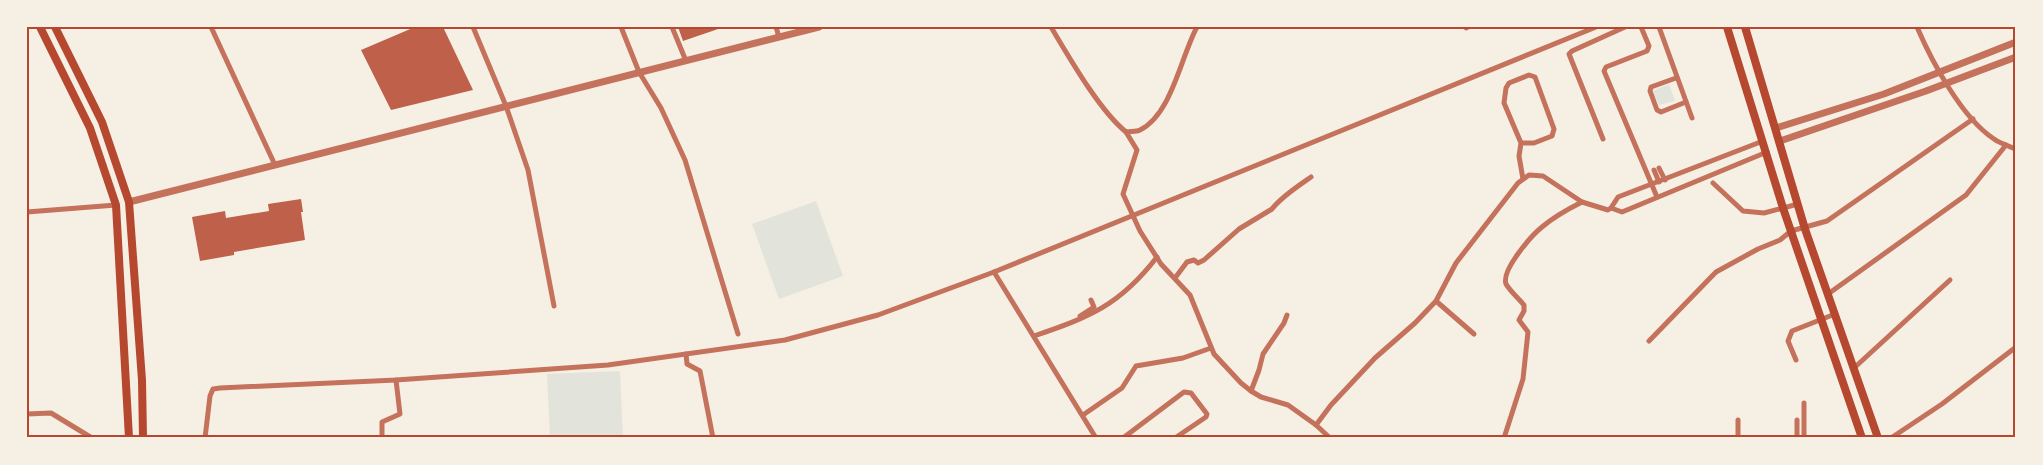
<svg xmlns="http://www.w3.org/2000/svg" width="2043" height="465" font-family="Arial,sans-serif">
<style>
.green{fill:#e2e4dc}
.building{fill:#bf614a}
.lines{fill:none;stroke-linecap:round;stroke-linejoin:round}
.minor{stroke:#c5725c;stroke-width:5}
.tertiary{stroke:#c5725c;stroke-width:7}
.secondary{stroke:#b5482f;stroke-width:8}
.neatline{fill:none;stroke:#b5482f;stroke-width:2}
</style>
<rect width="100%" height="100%" fill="#f6efe4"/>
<g class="green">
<path d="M 1669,84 L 1675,101 L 1659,105 L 1652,91 Z"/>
<path d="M 816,201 L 843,276 L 779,299 L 752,224 Z"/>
<path d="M 620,371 L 623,438 L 550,438 L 547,374 Z"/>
</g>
<g class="building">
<path d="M 415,27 L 443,27 L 473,90 L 391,110 L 361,50 Z"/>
<path d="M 678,27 L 724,27 L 683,41 Z"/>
<path d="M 301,199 L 303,212 L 301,212 L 305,240 L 234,252 L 234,255 L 200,261 L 192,217 L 225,211 L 226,218 L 269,211 L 268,204 Z"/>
</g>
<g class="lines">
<g class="minor">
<path d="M 211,27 L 275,165"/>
<path d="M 473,27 L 506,106 L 528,170 L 554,306"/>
<path d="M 621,27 L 639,72 L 661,108 L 685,160 L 738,334"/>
<path d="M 672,27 L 686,61"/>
<path d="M 776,27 L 779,37"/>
<path d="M 1051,27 C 1069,57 1099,110 1126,132 C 1130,131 1136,132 1140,130 C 1172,114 1181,56 1197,27"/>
<path d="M 1641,27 L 1649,46 L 1647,51 L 1606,67 L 1604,71 L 1657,197"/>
<path d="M 1659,27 L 1692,118"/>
<path d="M 1917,27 C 1932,62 1962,118 1994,139 C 2001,144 2009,146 2016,149"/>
<path d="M 1466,28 L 1468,27"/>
<path d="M 1676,78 L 1651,87 L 1650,91 L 1657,110 L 1661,112 L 1686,102"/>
<path d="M 1126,132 L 1137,150 L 1123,194 L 1140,231 L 1161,264 L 1190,295 L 1214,354 L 1241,383 L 1251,391 L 1261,397 L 1288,405 L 1316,425"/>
<path d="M 1603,139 L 1569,54 L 1572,51 L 1625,27"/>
<path d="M 1763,141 L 1618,197 L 1611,208 L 1622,212 L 1767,152"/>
<path d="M 1521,143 L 1534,143 L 1552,136 L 1554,129 L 1535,77 L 1529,75 L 1509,83 L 1506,88 L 1504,103 L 1521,143 L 1519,156 L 1523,179"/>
<path d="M 1659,168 L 1665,180"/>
<path d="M 1654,170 L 1659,182"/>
<path d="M 1713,183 L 1743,211 L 1764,213 L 1798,204"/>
<path d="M 27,212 L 116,205"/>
<path d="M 994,272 L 1096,438"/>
<path d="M 1175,278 L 1187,262 L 1194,260 L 1198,263 L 1204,260 L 1239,229 L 1272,209 C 1281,197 1298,186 1311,177"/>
<path d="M 1828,294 L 1966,195 L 2006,145"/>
<path d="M 1436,301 L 1474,334"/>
<path d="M 1080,316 L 1094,307 L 1091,300"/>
<path d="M 1034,336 C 1090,317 1120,305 1157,257"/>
<path d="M 1649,341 L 1716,272 L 1758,249 L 1780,240 L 1791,231 L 1827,221 L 1973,119"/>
<path d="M 686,354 L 687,364 L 700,371 L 713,438"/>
<path d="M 1796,360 L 1788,341 L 1792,331 L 1835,314"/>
<path d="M 1854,368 L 1950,280"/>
<path d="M 1251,391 L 1259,370 L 1263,354 L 1284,323 L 1287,315"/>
<path d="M 1804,403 L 1804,438"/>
<path d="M 27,414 L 51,413 L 92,438"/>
<path d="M 1083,415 L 1122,388 L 1136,366 L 1183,358 L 1211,348"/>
<path d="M 1738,420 L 1738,438"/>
<path d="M 205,438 L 210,396 L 213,389 L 220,388 L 396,380 L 608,365 L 785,340 L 878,315 L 994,272 L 1596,27"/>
<path d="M 382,438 L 382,422 L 400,414 L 396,380"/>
<path d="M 1123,438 L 1184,392 L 1191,393 L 1207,414 L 1206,417 L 1175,438"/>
<path d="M 1330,438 L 1316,425 L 1331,405 L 1375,358 L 1415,323 L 1436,301 L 1456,263 L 1518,183 L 1529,175 L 1543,176 L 1582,202"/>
<path d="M 1504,438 L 1523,379 L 1528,332 L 1519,320 L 1524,311 L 1524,305 C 1519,299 1510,291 1506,284 C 1501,270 1532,235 1542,227 C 1555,216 1568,209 1582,202 L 1608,210 L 1611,208"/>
<path d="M 1797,438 L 1797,420"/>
<path d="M 1891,438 L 1942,404 L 2016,347"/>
</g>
<g class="tertiary">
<path d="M 1776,128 L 1884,94 L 2016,42"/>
<path d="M 1780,141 L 1926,91 L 2016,57"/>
<path d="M 129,202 L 819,27"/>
</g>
<g class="secondary">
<path d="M 40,27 L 90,128 L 116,205 L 129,438"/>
<path d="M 55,27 L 102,122 L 129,202 L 142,380 L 143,438"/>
<path d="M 1727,27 L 1783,208 L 1862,438"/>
<path d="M 1745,27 L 1805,229 L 1878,438"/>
</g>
</g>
<rect width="2043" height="465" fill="none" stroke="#f6efe4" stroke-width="57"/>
<rect x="28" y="28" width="1986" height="408" class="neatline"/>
</svg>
